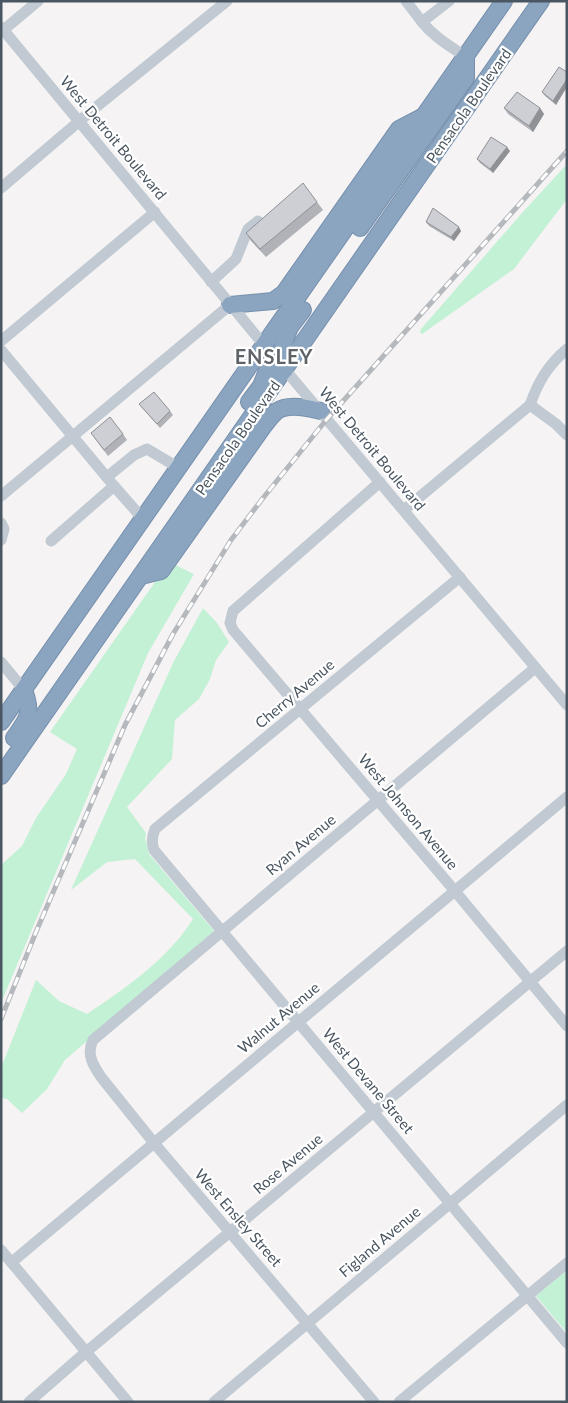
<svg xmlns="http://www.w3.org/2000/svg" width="568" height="1403" font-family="Lato,sans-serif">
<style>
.green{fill:#c3f1d5}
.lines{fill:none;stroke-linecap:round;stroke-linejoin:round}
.highway-casing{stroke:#7690ad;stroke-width:18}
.minor{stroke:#c1cad2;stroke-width:11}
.highway{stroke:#8ba5c1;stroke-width:16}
.rail-casing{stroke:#b5b8bd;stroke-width:5}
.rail{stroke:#fff;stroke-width:3;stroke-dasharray:9;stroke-linecap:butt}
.wall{fill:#b0b2b7}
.shaded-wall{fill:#909195}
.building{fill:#cdcfd5;stroke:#909195}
.labels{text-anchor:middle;stroke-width:4.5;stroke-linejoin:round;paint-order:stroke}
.street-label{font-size:15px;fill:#4a5661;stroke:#fff}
.district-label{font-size:20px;font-weight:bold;letter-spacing:1px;fill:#5f6368;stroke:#fff}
</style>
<rect width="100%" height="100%" fill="#f5f3f3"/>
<g class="green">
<path d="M 567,164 L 567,199 L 514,269 L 422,334 L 420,332 L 421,329 L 522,213 Z"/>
<path d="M 169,562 L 194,574 L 148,653 L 1,1003 L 1,865 L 22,846 L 36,818 L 66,774 L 77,749 L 50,732 Z"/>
<path d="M 203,608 L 217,623 L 229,642 L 216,660 L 210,679 L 199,699 L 175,720 L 172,759 L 127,807 L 146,833 L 145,840 L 146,841 L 149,854 L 214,931 L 65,1060 L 47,1089 L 22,1113 L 7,1099 L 1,1098 L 1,1068 L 36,980 L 59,1001 L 87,1014 C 126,988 168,959 193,919 L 135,859 L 107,862 L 71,890 L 173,663 Z"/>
<path d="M 567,1270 L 567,1333 L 536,1296 Z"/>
</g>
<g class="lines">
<g class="highway-casing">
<g id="highway">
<path d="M 360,228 L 466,78 L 466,57"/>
<path d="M 230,305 L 273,301 L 284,293 L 399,129 L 422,117"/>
<path d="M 285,370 L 282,348 L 290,327 L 303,310"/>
<path d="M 249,402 L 261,386 L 268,368 L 264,345"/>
<path d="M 141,576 L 161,571 L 263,427 C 267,422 272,415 277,411 C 288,403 309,408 321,411"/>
<path d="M 1,722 L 504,1"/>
<path d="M 14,738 C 28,718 33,714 24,690"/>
<path d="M 1,776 L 541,1"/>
</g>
</g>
<g class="minor">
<path d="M 406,1 L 422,22"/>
<path d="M 449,1 L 422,22 C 434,37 450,46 466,57"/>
<path d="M 1,27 L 268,350"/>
<path d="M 1,32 L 38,1"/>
<path d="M 1,188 L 90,112 L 227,1"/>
<path d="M 211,282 L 236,259 L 248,229 L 258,221"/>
<path d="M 1,341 L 155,212"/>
<path d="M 567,349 C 548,365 538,382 530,405 L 556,424 L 567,435"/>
<path d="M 1,350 L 114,486 L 143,519"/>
<path d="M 282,366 L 567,705"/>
<path d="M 107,477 L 134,455 L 147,449 L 179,468"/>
<path d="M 380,482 L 233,611 L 230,623 L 233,630 L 454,890 L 567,1026"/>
<path d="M 1,496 L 230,305"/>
<path d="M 404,510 L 530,405"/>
<path d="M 1,523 L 4,529 L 1,540"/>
<path d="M 51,541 L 114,486"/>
<path d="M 460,577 L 155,829 C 152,836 151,842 154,850 L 567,1343"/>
<path d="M 1,662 L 24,690"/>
<path d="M 1,1250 L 128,1402"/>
<path d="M 12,1262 L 567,797"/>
<path d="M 29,1402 L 86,1352 L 567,951"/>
<path d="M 214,1402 L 567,1105"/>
<path d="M 374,1402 L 154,1143 L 101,1077 C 93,1065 86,1054 93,1040 L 535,668"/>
<path d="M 399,1402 L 567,1263"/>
</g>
<use href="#highway" class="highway"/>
<g class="rail-casing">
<path id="rail" d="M 1,1019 L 36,932 L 125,725 L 173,634 L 231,540 L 263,498 L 327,419 L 567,151"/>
</g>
<use href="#rail" class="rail"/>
</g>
<g class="wall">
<path d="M 567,72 L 556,105 L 545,96 L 542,92 Z"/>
<path d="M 504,108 L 540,108 L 544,114 L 533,132 L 508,114 Z"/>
<path d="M 510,151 L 493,173 L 480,163 L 477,159 Z"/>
<path d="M 317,202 L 323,210 L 266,257 L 251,241 L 246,233 Z"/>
<path d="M 426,222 L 461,231 L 454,241 L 429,226 Z"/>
<path d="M 139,404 L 170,411 L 173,415 L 160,428 Z"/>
<path d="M 91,433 L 123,434 L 127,440 L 108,456 Z"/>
</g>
<g class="shaded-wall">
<path d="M 567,79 L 567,87 L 556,105 L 553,101 Z"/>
<path d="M 540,108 L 544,114 L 533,132 L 529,126 Z"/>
<path d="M 507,147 L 510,151 L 493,173 L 490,169 Z"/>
<path d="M 459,227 L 461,231 L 454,241 L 451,237 Z"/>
</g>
<g class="building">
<path d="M 559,67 L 567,72 L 567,79 L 553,101 L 542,92 Z"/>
<path d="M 517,92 L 540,108 L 529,126 L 504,108 Z"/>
<path d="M 491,137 L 507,147 L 490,169 L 477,159 Z"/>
<path d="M 303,183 L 317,202 L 260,249 L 246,233 Z"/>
<path d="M 433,208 L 459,227 L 451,237 L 426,222 Z"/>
<path d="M 154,392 L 170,411 L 157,424 L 139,404 Z"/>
<path d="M 110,417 L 123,434 L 104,450 L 91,433 Z"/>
</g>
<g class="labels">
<g class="street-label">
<text transform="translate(469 106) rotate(-55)" y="5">Pensacola Boulevard</text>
<text transform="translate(113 138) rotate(50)" y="5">West Detroit Boulevard</text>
<text transform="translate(238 438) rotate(-55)" y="5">Pensacola Boulevard</text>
<text transform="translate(372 449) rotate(50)" y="5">West Detroit Boulevard</text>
<text transform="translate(295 694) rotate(-40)" y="5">Cherry Avenue</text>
<text transform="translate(408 812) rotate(50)" y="5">West Johnson Avenue</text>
<text transform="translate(301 845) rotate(-40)" y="5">Ryan Avenue</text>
<text transform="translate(279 1018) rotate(-40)" y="5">Walnut Avenue</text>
<text transform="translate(368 1081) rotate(50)" y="5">West Devane Street</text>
<text transform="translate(288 1164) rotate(-40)" y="5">Rose Avenue</text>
<text transform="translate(238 1218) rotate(49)" y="5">West Ensley Street</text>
<text transform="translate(380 1242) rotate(-40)" y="5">Figland Avenue</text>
</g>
<g class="district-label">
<text x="274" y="364">ENSLEY</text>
</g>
</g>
<rect width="568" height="1403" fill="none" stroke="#4a5661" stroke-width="5"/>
</svg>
